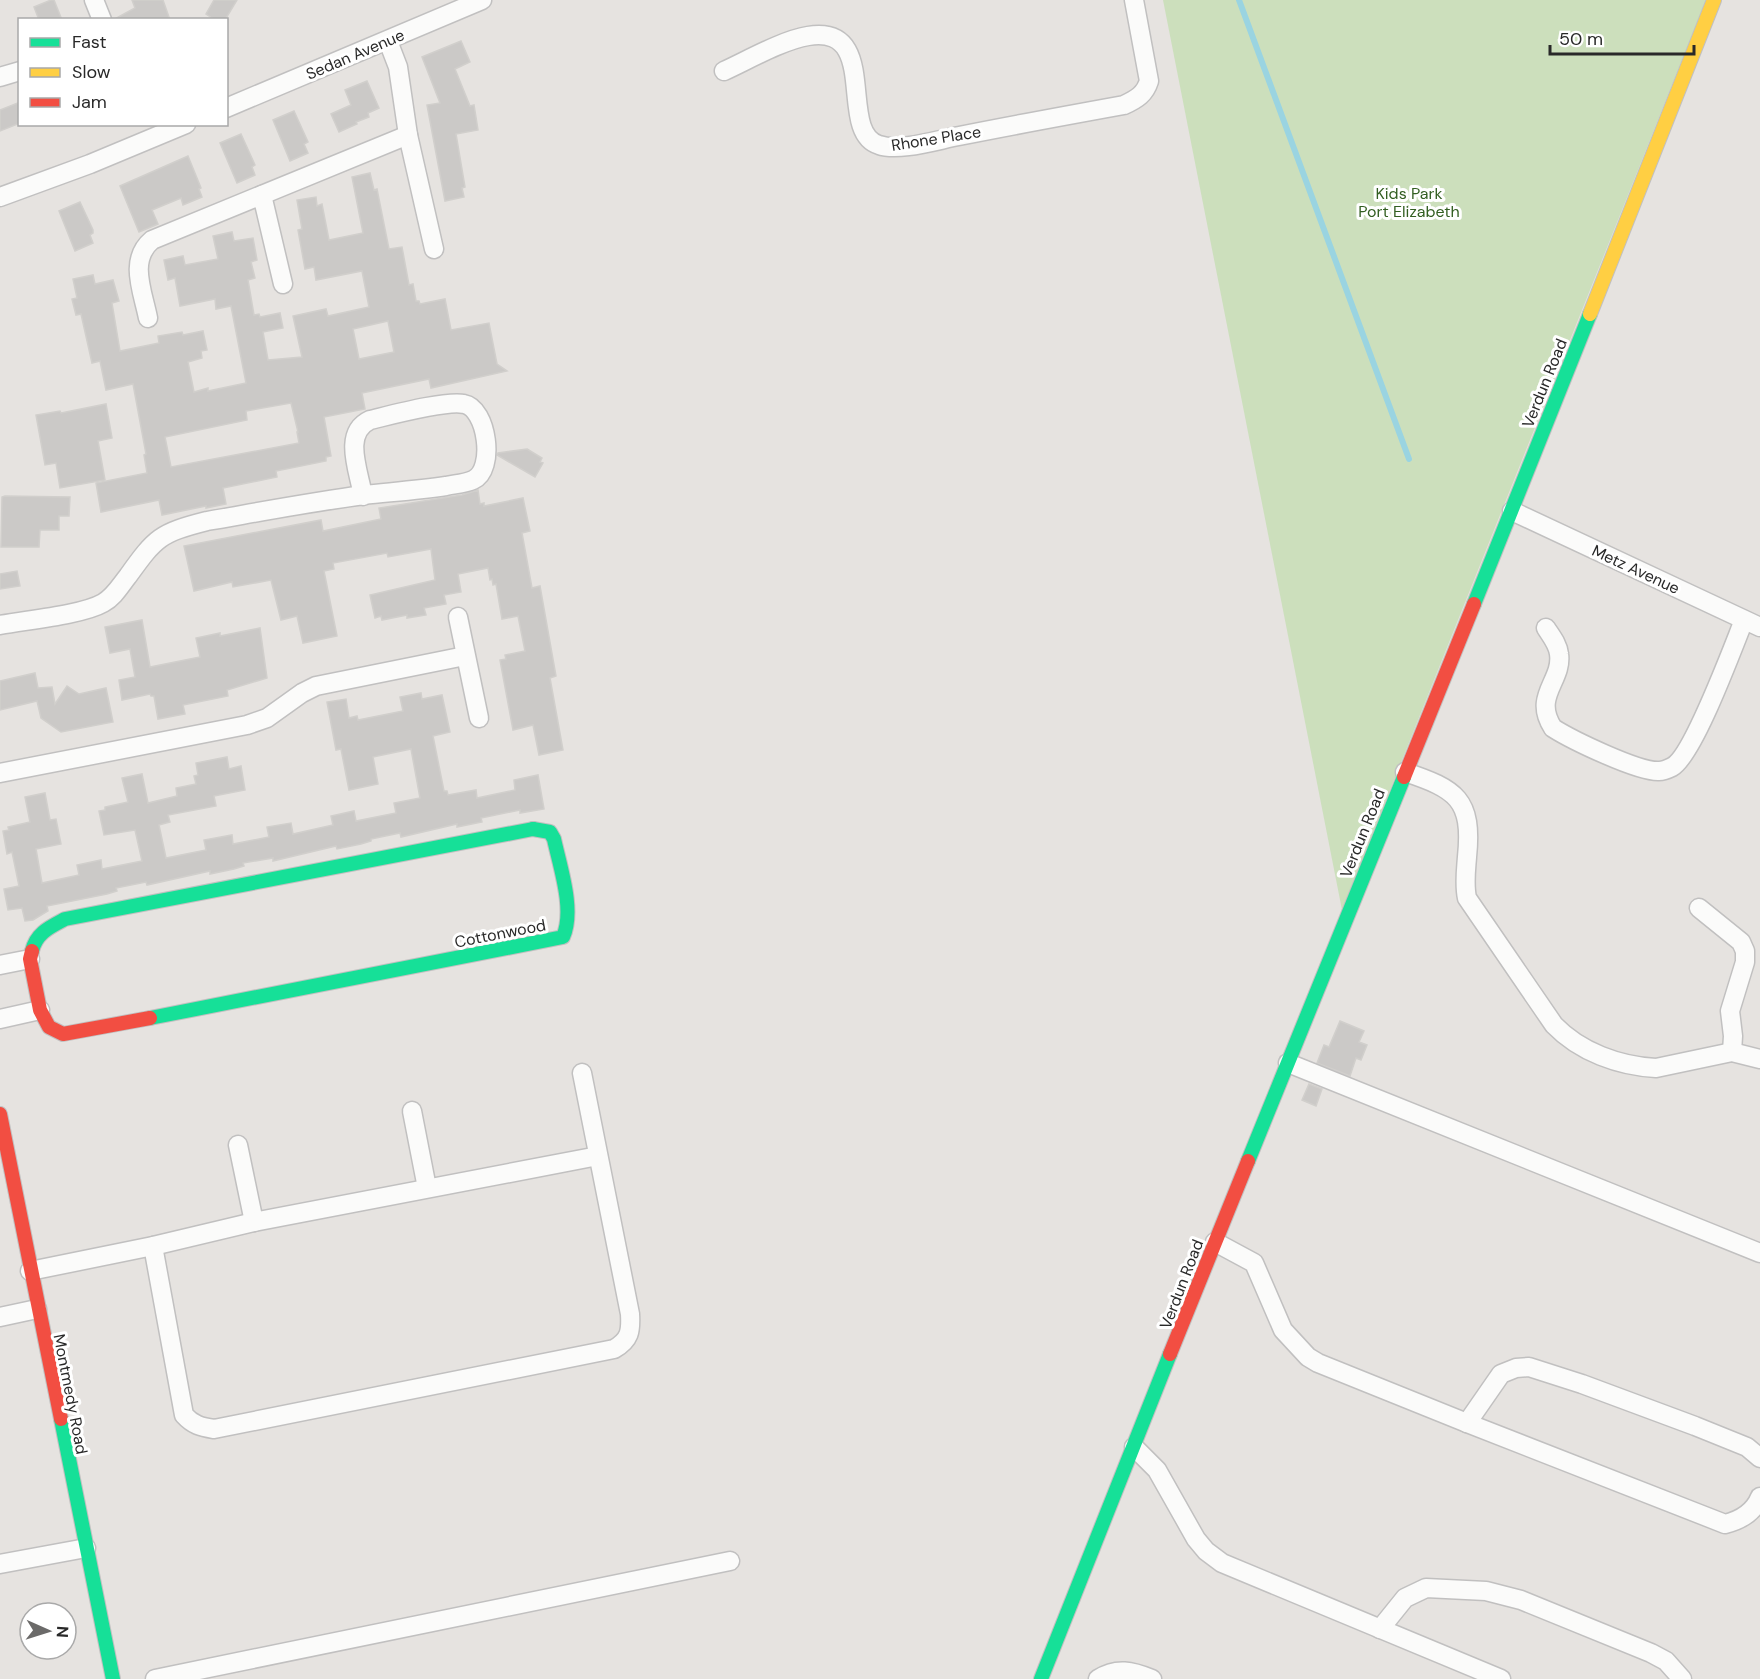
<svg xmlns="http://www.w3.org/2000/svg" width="1760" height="1679" font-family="'DM Sans',sans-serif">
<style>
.green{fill:#ccdfbc}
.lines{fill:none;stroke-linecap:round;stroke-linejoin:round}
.stream{stroke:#9ad4e1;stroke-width:6}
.building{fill:#cbc9c7;stroke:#d1cfcc;stroke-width:1.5;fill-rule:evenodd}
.street-casing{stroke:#c1c0c0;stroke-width:21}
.fast-casing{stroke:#c1c0c0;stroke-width:16}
.slow-casing{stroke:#c1c0c0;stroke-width:16}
.jam-casing{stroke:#c1c0c0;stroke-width:16}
.street{stroke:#fbfbfa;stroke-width:18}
.fast{stroke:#16e098;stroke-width:14}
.slow{stroke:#ffcf43;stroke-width:14}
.jam{stroke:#f24e42;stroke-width:14}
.labels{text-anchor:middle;stroke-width:6;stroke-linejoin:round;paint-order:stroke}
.street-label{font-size:16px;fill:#292929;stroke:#fff}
.park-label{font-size:16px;fill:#325e21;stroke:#fff}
</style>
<rect width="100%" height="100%" fill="#e6e3e0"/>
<path class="green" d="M 1163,0 L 1706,0 L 1342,910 Z"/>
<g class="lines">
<path class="stream" d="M 1239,0 L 1409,459"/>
</g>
<g class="building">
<path d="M 51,0 L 54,0 L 62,20 L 39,20 L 34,7 Z"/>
<path d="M 132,0 L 163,0 L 170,20 L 113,20 L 135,8 Z"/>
<path d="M 214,0 L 237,0 L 225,20 L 215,20 L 206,14 Z"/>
<path d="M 461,41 L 470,62 L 455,69 L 470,106 L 474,105 L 478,130 L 456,134 L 465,187 L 462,188 L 464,197 L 445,201 L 427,105 L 440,103 L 422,57 Z"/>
<path d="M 367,81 L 379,108 L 368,113 L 369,117 L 356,122 L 357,124 L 339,132 L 331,114 L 351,105 L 345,90 Z"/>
<path d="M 20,102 L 20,123 L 0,131 L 0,110 Z"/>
<path d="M 294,111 L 308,142 L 304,144 L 308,153 L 290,161 L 273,120 Z"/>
<path d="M 241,134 L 255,165 L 252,167 L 255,175 L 237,183 L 220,143 Z"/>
<path d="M 188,156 L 201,188 L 199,189 L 202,197 L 183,205 L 181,198 L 152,210 L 158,224 L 139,232 L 120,186 Z"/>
<path d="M 370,173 L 374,190 L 377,189 L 389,249 L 402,247 L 409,285 L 413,284 L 416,301 L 419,301 L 420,304 L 445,299 L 451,330 L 489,323 L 497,364 L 507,371 L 431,388 L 429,379 L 362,393 L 365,409 L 324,417 L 331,456 L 326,457 L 326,461 L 276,471 L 277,477 L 223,488 L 226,504 L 206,508 L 206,506 L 162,515 L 159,500 L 101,512 L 96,483 L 147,473 L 144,455 L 146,454 L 133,384 L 106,390 L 100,361 L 92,363 L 81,314 L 76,315 L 72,299 L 77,298 L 73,279 L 93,275 L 95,284 L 113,280 L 119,301 L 112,303 L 120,351 L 159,343 L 158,336 L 182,332 L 183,335 L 203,331 L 207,350 L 201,351 L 202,358 L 188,362 L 194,392 L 208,388 L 208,391 L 246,383 L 231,306 L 216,309 L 215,299 L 180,306 L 175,278 L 168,280 L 164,260 L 183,256 L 185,265 L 218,259 L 213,236 L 232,232 L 234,241 L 253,238 L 257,260 L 251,262 L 255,278 L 248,280 L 254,315 L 259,314 L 260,317 L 280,313 L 283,328 L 263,332 L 268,360 L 302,357 L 293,316 L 326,309 L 328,316 L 369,307 L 362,271 L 316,280 L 314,267 L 305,269 L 298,230 L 302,229 L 297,200 L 316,197 L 317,206 L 322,204 L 329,240 L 363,233 L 352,177 ZM 388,321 L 394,352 L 359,359 L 353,329 ZM 291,403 L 298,432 L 297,432 L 299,443 L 171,467 L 165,437 L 247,420 L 246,411 Z"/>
<path d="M 80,202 L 93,230 L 93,233 L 90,235 L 93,243 L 75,251 L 59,211 Z"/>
<path d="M 106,404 L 112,438 L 98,441 L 105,480 L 60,488 L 56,463 L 45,465 L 36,415 L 60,411 L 61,413 Z"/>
<path d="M 527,449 L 542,458 L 540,462 L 543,463 L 535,477 L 497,455 L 498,453 Z"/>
<path d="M 478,490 L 480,504 L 484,503 L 484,506 L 523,498 L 530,531 L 522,533 L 532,588 L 540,586 L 556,676 L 550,678 L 563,750 L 539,755 L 533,725 L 513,730 L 500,660 L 506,659 L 505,655 L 525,651 L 518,616 L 502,619 L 496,584 L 493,585 L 492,579 L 490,580 L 488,568 L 458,574 L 461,592 L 444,595 L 446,604 L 424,608 L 426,615 L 407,618 L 407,615 L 382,620 L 381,616 L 375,618 L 370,595 L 435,580 L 431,549 L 388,557 L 387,553 L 333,563 L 334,569 L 324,571 L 337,636 L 303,643 L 297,616 L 281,620 L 271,580 L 233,587 L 232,582 L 194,591 L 184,546 L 321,520 L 323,531 L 381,519 L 379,508 L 462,495 Z"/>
<path d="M 5,496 L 70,497 L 69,516 L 59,516 L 59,530 L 40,530 L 39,547 L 1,547 L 2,497 Z"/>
<path d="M 17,571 L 20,586 L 0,589 L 0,574 Z"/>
<path d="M 142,620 L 150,667 L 200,657 L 196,638 L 220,633 L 220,636 L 260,628 L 267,678 L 227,690 L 228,696 L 183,705 L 185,714 L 158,719 L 154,696 L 151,696 L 150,694 L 122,700 L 119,680 L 135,677 L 130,649 L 110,653 L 105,627 Z"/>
<path d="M 35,673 L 38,688 L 52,687 L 55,704 L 67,686 L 79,694 L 106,688 L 113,722 L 61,732 L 41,718 L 37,701 L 0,710 L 0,681 Z"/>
<path d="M 421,693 L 422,699 L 442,695 L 450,732 L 433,736 L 444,791 L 447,791 L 448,795 L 476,790 L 477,798 L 515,790 L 514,780 L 538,775 L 544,809 L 520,813 L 520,810 L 481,818 L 482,822 L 457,827 L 457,824 L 401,837 L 400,833 L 371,839 L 371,841 L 361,844 L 337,849 L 336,846 L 273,861 L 273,858 L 243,863 L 244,866 L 234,869 L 210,874 L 210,871 L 147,885 L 146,882 L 116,888 L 117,891 L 107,894 L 47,906 L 48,911 L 33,920 L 25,921 L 22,908 L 8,910 L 4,889 L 19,886 L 12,852 L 7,854 L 3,831 L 9,830 L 8,827 L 30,822 L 25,797 L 45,793 L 50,820 L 56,819 L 61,844 L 36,849 L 42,883 L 79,875 L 77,865 L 101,860 L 102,869 L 142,861 L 135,830 L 104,835 L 99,811 L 105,810 L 105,807 L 128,802 L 122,778 L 142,774 L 148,803 L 177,796 L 176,788 L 196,784 L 194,776 L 198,775 L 196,763 L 227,757 L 229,769 L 241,766 L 245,790 L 214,796 L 216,806 L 168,815 L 170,822 L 159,825 L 166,858 L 206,850 L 204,840 L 232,835 L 233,844 L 269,837 L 267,827 L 291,823 L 293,834 L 333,825 L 331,816 L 354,811 L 356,821 L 396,813 L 394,803 L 420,798 L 411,749 L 373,757 L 378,784 L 349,790 L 341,749 L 336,750 L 327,702 L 346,699 L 349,718 L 357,716 L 358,720 L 403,711 L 400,697 Z"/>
<path d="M 1340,1021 L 1364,1031 L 1359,1042 L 1367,1045 L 1361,1060 L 1356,1058 L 1350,1076 L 1317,1063 L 1324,1045 L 1329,1047 Z"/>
<path d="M 1309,1084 L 1322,1089 L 1316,1106 L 1302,1100 Z"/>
</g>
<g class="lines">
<g class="street-casing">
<g id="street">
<path d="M 94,0 L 102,20"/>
<path d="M 388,41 L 398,67 L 408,135 L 434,249"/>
<path d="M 724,71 C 748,60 783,40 808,36 C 882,24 836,132 879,145 C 899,152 937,140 959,136 C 1014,125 1069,115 1124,105 C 1137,99 1145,94 1149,81 L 1134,0"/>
<path d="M 0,77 L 20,71"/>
<path d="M 226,108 L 482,0"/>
<path d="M 262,195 L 283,284"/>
<path d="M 0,197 L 90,164 L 186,124"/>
<path d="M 148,318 C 143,292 128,260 152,240 L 408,135"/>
<path d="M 1512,511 L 1760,627"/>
<path d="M 458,617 L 479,718"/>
<path d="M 0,625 C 26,620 82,615 103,603 C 114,597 120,586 128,576 C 156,537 160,533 207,521 C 259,512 312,502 364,495 C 392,492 419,490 446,486 C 455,484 464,484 473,480 C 496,470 487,408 464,404 C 447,400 391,415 370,420 C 342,433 359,471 363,496"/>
<path d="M 1546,628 C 1551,636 1558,644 1559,654 C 1563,681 1532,696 1553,728 C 1572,740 1638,772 1659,771 C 1663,771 1668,769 1672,767 C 1693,756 1733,647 1744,620"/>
<path d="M 1405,772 C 1456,789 1473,799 1467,857 C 1466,871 1464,884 1467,898 L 1554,1025 C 1580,1052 1619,1066 1656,1068 L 1732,1052 L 1760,1059"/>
<path d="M 0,773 L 247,725 L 267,718 L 302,693 L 316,686 L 465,656"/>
<path d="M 1699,908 L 1741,942 L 1745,951 L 1745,962 L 1730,1011 L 1733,1036 L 1732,1052"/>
<path d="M 0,965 L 30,959"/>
<path d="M 0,1019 L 40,1010"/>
<path d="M 1288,1063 L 1760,1253"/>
<path d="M 412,1111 L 427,1188"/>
<path d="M 238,1145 L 254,1222"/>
<path d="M 1215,1242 L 1254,1263 L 1283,1330 L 1308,1357 L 1318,1363 L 1467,1423 L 1725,1524 C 1741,1520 1754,1512 1760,1497"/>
<path d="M 153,1246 L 184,1415 C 193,1425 201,1427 214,1429 L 614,1349 C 630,1340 631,1331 630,1314 L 582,1073"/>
<path d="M 30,1271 L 153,1246 L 254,1222 L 598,1156"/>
<path d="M 0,1317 L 37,1309"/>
<path d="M 1467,1423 L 1501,1374 L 1516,1368 L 1529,1367 L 1582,1384 L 1695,1426 L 1747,1447 L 1760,1458"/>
<path d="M 1134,1447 L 1157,1470 L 1196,1539 L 1206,1551 L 1222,1563 L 1501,1679"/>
<path d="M 0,1564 L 86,1548"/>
<path d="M 1380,1629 L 1405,1598 L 1426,1588 L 1486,1591 L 1521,1600 L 1651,1653 L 1666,1661 L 1682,1679"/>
<path d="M 155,1679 L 730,1561"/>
<path d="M 1098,1679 C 1117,1667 1132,1671 1152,1679"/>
</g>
</g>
<g class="fast-casing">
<g id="fast">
<path d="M 1474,604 L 1590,314"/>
<path d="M 32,951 C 36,933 50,927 65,919 L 533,829"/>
<path d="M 150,1018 L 563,937 C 575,910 560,867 554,839 L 550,832 L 533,829"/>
<path d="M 1248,1161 L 1404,777"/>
<path d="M 61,1419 L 113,1679"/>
<path d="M 1041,1679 L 1170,1354"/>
</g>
</g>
<g class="slow-casing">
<path id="slow" d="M 1590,314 L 1714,0"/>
</g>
<g class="jam-casing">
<g id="jam">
<path d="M 1404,777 L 1474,604"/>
<path d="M 32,951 L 30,959 L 40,1010 L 49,1027 L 63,1034 L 150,1018"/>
<path d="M 0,1114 L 61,1419"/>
<path d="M 1170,1354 L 1248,1161"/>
</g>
</g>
<use href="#street" class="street"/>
<use href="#fast" class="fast"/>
<use href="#slow" class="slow"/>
<use href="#jam" class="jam"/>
</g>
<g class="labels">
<g class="street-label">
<text transform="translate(355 54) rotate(-23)" y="6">Sedan Avenue</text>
<text transform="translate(936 138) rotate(-9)" y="6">Rhone Place</text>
<text transform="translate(1544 383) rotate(-68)" y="6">Verdun Road</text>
<text transform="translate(1636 569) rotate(25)" y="6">Metz Avenue</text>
<text transform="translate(1362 833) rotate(-68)" y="6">Verdun Road</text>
<text transform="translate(500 933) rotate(-11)" y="6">Cottonwood</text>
<text transform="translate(1181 1284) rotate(-69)" y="6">Verdun Road</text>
<text transform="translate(71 1394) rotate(79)" y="6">Montmedy Road</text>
</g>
<g class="park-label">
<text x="1409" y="199">Kids Park<tspan x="1409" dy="18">Port Elizabeth</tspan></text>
</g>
</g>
<rect x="18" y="18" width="210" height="108" fill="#ffffff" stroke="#a9a9a9" stroke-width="1.5"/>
<rect x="30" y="38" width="30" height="9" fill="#16e098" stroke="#a9a9a9" stroke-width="1.5"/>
<text x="72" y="48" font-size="18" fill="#292929">Fast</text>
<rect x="30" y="68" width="30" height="9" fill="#ffcf43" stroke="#a9a9a9" stroke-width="1.5"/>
<text x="72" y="78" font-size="18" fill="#292929">Slow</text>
<rect x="30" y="98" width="30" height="9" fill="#f24e42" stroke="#a9a9a9" stroke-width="1.5"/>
<text x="72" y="108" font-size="18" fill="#292929">Jam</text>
<g transform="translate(48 1631) rotate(93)"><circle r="28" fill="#ffffff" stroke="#a9a9a9" stroke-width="1.5"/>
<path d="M0-4.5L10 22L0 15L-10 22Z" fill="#6b6a69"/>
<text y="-9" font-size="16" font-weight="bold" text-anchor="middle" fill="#292929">N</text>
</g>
<path d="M1550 45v9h144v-9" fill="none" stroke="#292929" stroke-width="3"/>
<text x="1559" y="45" font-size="18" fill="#292929" stroke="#ffffff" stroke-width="4.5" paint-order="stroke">50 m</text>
</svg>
